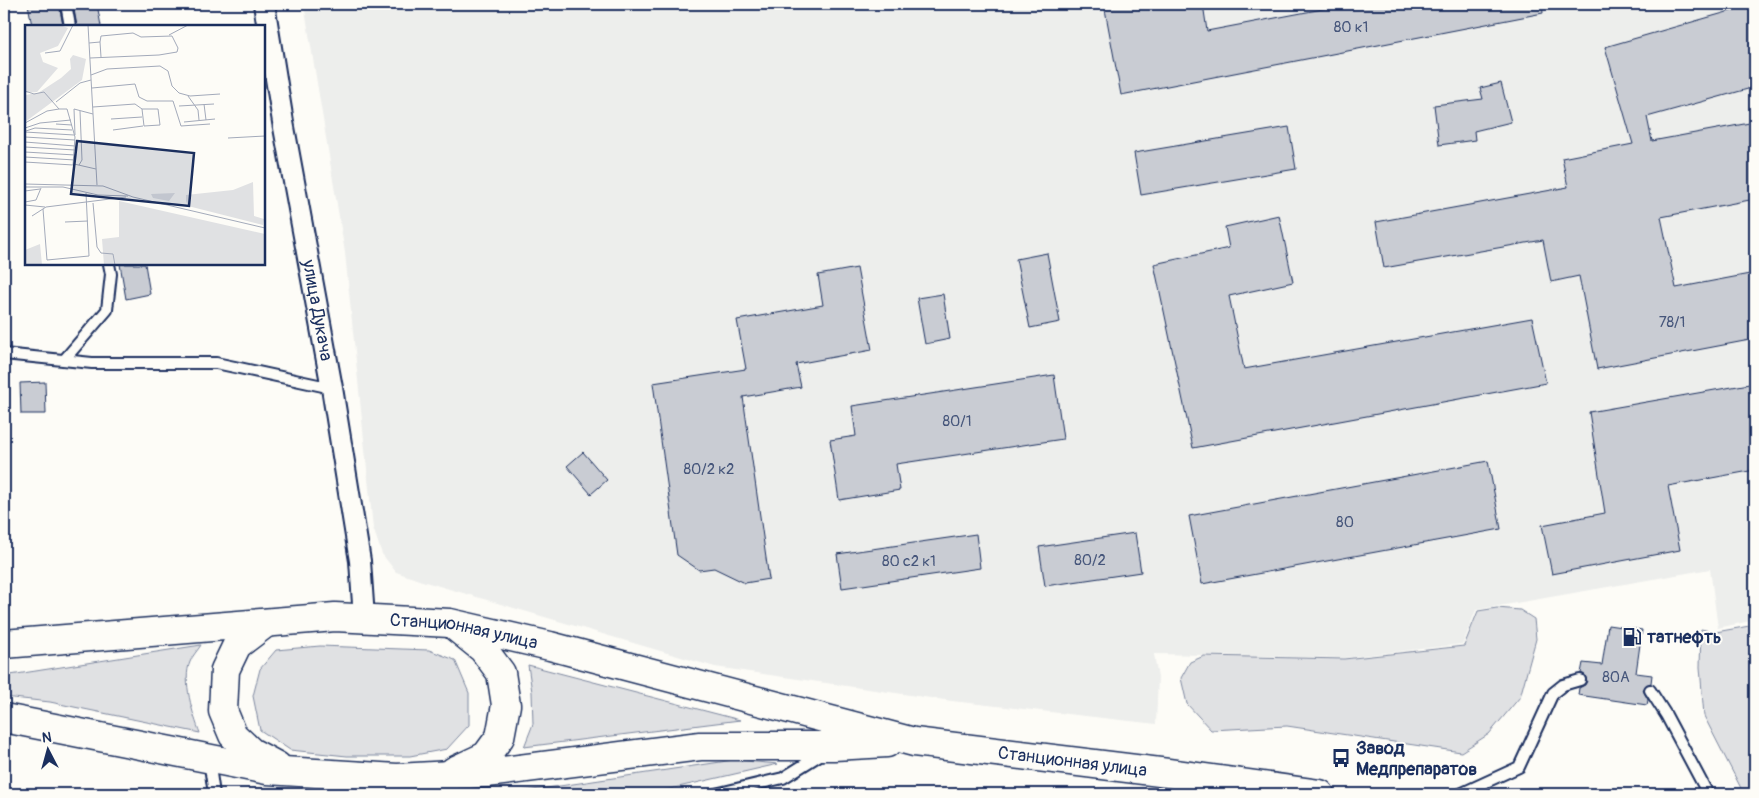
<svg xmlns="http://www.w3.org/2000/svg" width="1759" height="798" font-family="Pangolin,sans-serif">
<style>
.built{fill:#edeeec}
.green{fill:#e0e1e3;stroke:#7e88a0}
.building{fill:#c9ccd3;stroke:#1b2f5e}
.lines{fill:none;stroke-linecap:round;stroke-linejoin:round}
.lane-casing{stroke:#1b2f5e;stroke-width:14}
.street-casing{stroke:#1b2f5e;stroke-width:24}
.primary-casing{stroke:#1b2f5e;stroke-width:31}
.lane{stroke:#fdfcf7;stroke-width:10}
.street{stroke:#fdfcf7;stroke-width:20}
.primary{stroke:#fdfcf7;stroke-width:28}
.labels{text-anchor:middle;stroke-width:4;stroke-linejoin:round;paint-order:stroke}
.number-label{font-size:15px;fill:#46567b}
.street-label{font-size:18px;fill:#1b2f5e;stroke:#fdfcf7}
.poi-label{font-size:18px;font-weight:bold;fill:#1b2f5e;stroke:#fdfcf7;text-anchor:start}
.inset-road{fill:none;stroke:#a3aaba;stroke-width:1}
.view{fill:#1b2f5e;fill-opacity:0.15;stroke:#1b2f5e;stroke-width:2.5}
.inset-edge{fill:none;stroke:#1b2f5e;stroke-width:2.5}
</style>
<rect width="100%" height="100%" fill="#fdfcf7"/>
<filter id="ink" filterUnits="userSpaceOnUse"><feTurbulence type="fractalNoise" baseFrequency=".02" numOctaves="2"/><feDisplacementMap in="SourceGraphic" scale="10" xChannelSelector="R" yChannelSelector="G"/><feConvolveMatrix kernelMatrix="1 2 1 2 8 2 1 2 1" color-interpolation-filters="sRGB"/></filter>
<g filter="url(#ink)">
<path class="built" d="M 304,4 L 1755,4 L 1755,620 L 1718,628 L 1710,569 L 1476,610 L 1463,644 L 1344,658 L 1154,654 L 1158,678 L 1156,724 L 952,701 L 715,667 L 422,581 L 396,572 L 382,554 L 373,528 L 345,253 Z"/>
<g class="green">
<path d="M 1497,608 L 1520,610 L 1534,619 L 1536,639 L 1520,697 L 1489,734 L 1461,752 L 1287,726 L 1211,730 L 1187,704 L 1181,678 L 1190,662 L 1204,656 L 1344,659 L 1464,646 L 1478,611 Z"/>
<path d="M 1755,625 L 1755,794 L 1744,794 L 1704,716 L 1700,667 L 1701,629 L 1716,632 Z"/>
<path d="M 201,645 C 198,650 192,656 190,662 C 182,680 193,715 200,733 L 50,702 L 4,697 L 4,676 Z"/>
<path d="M 320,646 L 429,650 L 455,660 L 469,693 L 469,725 L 447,749 L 410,756 L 347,756 L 290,750 L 260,730 L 253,696 L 260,669 L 276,650 Z"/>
<path d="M 528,665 L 740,720 L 524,747 L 533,724 L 532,692 Z"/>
<path d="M 734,760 L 778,764 L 648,794 L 506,794 Z"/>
<path d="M 258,789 L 375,794 L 252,794 Z"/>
</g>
<g class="building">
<path d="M 28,4 L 59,4 L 63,26 L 32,26 Z"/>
<path d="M 73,4 L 97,4 L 101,26 L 77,26 Z"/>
<path d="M 1104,4 L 1203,4 L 1207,31 L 1349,4 L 1542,4 L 1543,13 L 1121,95 Z"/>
<path d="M 1755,4 L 1755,87 L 1647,117 L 1652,141 L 1755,122 L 1755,199 L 1661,217 L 1676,288 L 1755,273 L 1755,339 L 1597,369 L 1579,276 L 1551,282 L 1543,240 L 1384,268 L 1376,222 L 1568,187 L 1562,158 L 1633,144 L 1605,47 Z"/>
<path d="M 1501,83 L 1511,122 L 1474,131 L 1475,140 L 1439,145 L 1434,105 L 1483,99 L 1480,88 Z"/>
<path d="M 1289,127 L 1296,169 L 1141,195 L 1134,153 Z"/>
<path d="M 1279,215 L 1293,282 L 1229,296 L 1244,369 L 1532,318 L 1546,383 L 1193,448 L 1154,264 L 1229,248 L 1225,227 Z"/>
<path d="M 1047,253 L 1060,322 L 1030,328 L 1016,259 Z"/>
<path d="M 120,264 L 145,264 L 150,294 L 126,299 Z"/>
<path d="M 857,268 L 872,350 L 796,364 L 801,387 L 743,397 L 769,579 L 745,583 L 714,568 L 699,570 L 677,555 L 653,383 L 746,369 L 737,320 L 823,305 L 818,275 Z"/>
<path d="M 943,294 L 950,339 L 925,344 L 917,298 Z"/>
<path d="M 1054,375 L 1063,439 L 896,464 L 900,490 L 839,500 L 830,440 L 856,436 L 852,406 Z"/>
<path d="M 45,382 L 46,414 L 21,414 L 20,383 Z"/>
<path d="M 1755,383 L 1755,470 L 1668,486 L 1680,550 L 1552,574 L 1542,525 L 1605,513 L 1589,412 Z"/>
<path d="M 583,452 L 607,480 L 591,494 L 567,466 Z"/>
<path d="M 1488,461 L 1501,529 L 1202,584 L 1189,516 Z"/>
<path d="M 1135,533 L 1141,572 L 1045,586 L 1039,547 Z"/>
<path d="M 976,534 L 980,568 L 842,588 L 837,554 Z"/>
<path d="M 1608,625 L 1642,630 L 1636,673 L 1652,675 L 1651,683 L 1646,685 L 1643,690 L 1648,700 L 1647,705 L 1578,695 L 1579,688 L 1585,685 L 1587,681 L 1585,675 L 1581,673 L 1583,663 L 1602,665 Z"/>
</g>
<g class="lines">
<g class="lane-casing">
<g id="lane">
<path d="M 66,4 L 70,26"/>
<path d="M 4,354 L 92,363 L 216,363 L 332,388"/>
<path d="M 64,360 L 107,310 L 111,274 L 109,264"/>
<path d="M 1650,690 L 1666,715 L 1708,794"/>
<path d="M 209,760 L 214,794"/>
<path d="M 447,777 L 455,794"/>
<path d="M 715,794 L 783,778 L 823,753"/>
<path d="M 1460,794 L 1519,767 L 1553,693 L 1563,685 L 1580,680"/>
</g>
</g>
<g class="street-casing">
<g id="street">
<path id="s1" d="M 264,4 L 283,122 L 332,388 L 360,561 L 364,618"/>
</g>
</g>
<g class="primary-casing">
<g id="primary">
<path d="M 266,623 L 237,645 L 225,670 L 223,711 L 233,735 L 251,752 L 277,766"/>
<path id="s2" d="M 4,644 L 335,617 L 450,623 L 550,646 L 914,742 L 1168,773 L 1320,794"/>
<path d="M 4,718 L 267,770 L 397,778 L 487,773 L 700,746 L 834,746 L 887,743"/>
<path d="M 454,771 L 486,756 L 500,737 L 506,705 L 501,673 L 483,649 L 457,628"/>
</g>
</g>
<use href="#lane" class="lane"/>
<use href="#street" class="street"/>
<use href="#primary" class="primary"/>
</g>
</g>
<defs>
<g id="fuel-bare" transform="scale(1.5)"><path d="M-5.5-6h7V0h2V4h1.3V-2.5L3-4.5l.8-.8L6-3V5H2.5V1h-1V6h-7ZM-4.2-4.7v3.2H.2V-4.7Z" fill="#1b2f5e" stroke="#fdfcf7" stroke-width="2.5" paint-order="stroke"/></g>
<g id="bus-bare" transform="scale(1.5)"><path d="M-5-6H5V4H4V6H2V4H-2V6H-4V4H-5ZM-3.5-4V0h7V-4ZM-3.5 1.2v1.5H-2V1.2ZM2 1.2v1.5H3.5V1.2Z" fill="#1b2f5e" stroke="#fdfcf7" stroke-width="2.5" paint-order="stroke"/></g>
</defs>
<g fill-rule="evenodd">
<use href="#fuel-bare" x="1632" y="637"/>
<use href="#bus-bare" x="1341" y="758"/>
</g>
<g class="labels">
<g class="number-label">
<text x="1351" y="32">80 к1</text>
<text x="1672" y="327">78/1</text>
<text x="957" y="426">80/1</text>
<text x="709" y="474">80/2 к2</text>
<text x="1345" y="527">80</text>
<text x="1090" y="565">80/2</text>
<text x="909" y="566">80 с2 к1</text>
<text x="1616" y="682">80А</text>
</g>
<g class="street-label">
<text dy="6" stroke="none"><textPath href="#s1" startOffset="311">улица Дукача</textPath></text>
<text dy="6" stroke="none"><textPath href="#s2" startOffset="462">Станционная улица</textPath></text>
<text dy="6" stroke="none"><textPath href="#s2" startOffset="1086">Станционная улица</textPath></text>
</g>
<g class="poi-label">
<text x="1647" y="643">татнефть</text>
<text x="1356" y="754">Завод<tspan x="1356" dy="21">Медпрепаратов</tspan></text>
</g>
</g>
<g transform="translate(25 25)">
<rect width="240" height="240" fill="#fdfcf7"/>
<path d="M 0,0 L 35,0 L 43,3 L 33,21 L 15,28 L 18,37 L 33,43 L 12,67 L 0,68 ZM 48,30 L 61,34 L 57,55 L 0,97 L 0,70 L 13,68 L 36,53 L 46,44 L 45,34 ZM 228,157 L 229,191 L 239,194 L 238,200 L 163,181 L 161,176 L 161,170 L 208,165 ZM 150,168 L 144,176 L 128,173 L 126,169 ZM 94,176 L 240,209 L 240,240 L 79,240 L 77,214 L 94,212 ZM 15,219 L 17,240 L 0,240 L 0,225 Z" fill="#e0e1e3"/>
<path class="inset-road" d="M 63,0 L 72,160M 144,10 L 163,0M 75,17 L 76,32M 64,18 L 75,17 L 76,11 L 108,8 L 116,12 L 147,11 L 153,23 L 152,27 L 134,30 L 65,33M 20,28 L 35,26 L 48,0M 66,50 L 82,44 L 135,41 L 143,46 L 147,61 L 154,68 L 165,71 L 195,69M 67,63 L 110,59 L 114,72 L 122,76 L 148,76 L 156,101 L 185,99M 0,66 L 9,69 L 19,67 L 34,84 L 42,84 L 50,112 L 48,140 L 0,137M 163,71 L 173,85 L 174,95M 31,77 L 55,58 L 66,55M 179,79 L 181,95M 154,81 L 189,79M 68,82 L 110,79 L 117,84 L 119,101 L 135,100 L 133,84 L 117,84M 86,94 L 117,92M 159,97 L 190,94M 0,98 L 22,86 L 34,84M 31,99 L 47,100M 0,103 L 15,98 L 46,95M 88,105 L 118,101M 1,106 L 10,103 L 47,105M 0,107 L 49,110M 50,110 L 49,84 L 68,89M 0,112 L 50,115M 203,113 L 240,111M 0,117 L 50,121M 0,122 L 50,125M 0,127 L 50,130M 0,132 L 50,135M 49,139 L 71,144M 54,140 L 57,135 L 55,86M 0,159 L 78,161 L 108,172 L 240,203M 0,162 L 38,162 L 73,170 L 103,171M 0,166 L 15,164M 0,177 L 11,175 L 16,163M 68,178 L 72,222 L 76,228 L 88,229 L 90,240M 0,180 L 20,182M 18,184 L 22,235 L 64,231 L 61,168M 7,191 L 21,182 L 101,172M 40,197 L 63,196"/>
<path class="view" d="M 52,116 L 169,128 L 164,181 L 46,169 Z"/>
<rect width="240" height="240" class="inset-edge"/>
</g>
<rect width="1759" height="798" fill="none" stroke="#fdfcf7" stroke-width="20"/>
<rect x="10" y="10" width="1739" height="778" fill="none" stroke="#1b2f5e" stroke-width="2" filter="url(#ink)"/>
<g transform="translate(48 750) rotate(354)" stroke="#fdfcf7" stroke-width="4" paint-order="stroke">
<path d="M0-4L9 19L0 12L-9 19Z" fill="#1b2f5e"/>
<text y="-8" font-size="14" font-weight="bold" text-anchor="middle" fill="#1b2f5e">N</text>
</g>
</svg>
